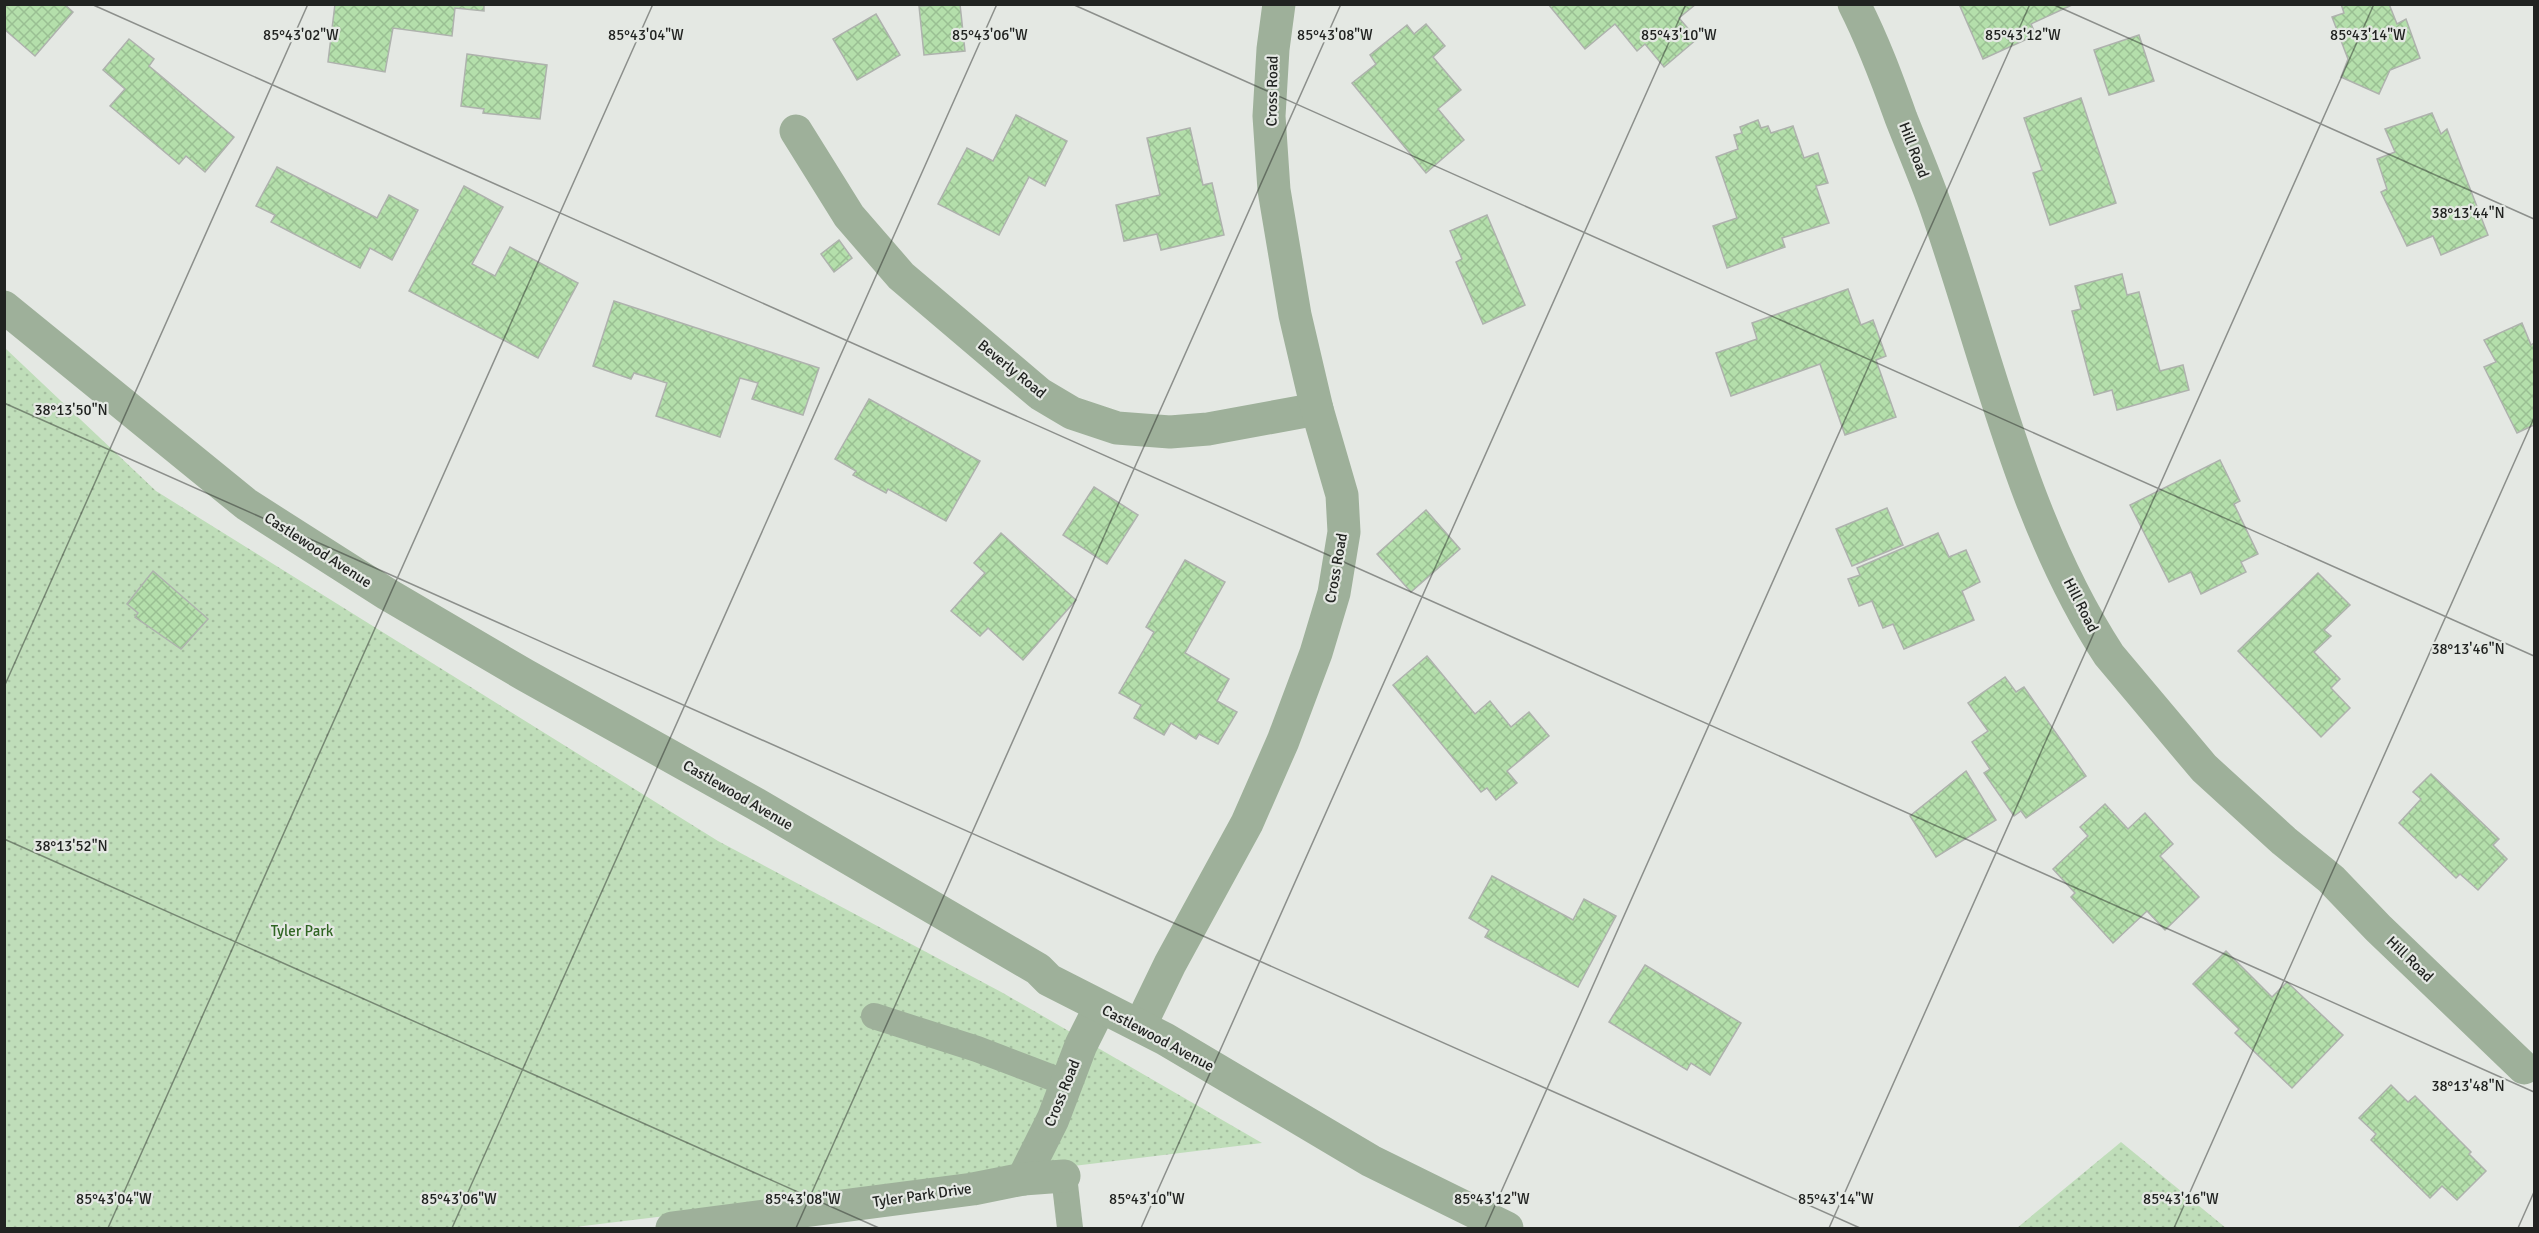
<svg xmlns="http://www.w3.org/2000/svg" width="2539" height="1233" font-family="Signika,sans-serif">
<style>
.green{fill:url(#green-dots)}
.building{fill:url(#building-cross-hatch);stroke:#aeb2ad;stroke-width:1.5}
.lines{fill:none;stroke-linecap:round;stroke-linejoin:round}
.service{stroke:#9eb09a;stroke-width:26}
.minor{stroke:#9eb09a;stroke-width:33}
.tertiary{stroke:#9eb09a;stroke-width:33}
.ticks{fill:none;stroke:#212321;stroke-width:1.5;stroke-opacity:0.45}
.labels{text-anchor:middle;stroke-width:4.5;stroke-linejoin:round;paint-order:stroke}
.street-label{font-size:15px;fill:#212321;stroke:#e4e8e3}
.park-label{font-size:15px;fill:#306523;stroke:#e4e8e3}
.ticks-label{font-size:15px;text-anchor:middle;fill:#212321;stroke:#e4e8e3;stroke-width:4.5;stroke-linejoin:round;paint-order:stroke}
</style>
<defs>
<pattern id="green-dots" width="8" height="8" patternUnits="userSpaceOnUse" patternTransform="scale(1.5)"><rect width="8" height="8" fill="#bfddb9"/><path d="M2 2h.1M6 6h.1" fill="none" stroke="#a4bd9f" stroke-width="1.8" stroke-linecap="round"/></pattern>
<pattern id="building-cross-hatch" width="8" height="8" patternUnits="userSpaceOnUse" patternTransform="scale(1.5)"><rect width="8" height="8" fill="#b4dfab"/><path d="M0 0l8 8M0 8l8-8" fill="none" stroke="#9abf93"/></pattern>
</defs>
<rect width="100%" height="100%" fill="#e4e8e3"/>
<g class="green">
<path d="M 5,348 L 156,491 L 718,841 L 1003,993 L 1262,1143 L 567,1228 L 5,1228 Z"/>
<path d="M 2121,1142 L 2226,1228 L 2017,1228 Z"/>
</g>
<g class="building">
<path d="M 4,4 L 64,4 L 73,12 L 35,56 L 4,29 Z"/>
<path d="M 335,4 L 484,4 L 484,11 L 455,8 L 452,36 L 393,28 L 385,72 L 328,62 Z"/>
<path d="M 960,4 L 965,51 L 924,55 L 919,6 Z"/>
<path d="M 1548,4 L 1696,4 L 1679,18 L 1697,39 L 1664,67 L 1645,44 L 1637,51 L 1615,24 L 1585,49 Z"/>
<path d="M 1959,4 L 2074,4 L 2031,24 L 2036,35 L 1983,59 Z"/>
<path d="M 2341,4 L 2389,4 L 2397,24 L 2406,19 L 2420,58 L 2390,70 L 2379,94 L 2341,77 L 2348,59 L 2332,17 L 2344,13 Z"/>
<path d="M 876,14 L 900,55 L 857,80 L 833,39 Z"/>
<path d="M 1426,24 L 1445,46 L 1433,57 L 1461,90 L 1438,109 L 1464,140 L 1426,173 L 1352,83 L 1376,64 L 1370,55 L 1407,25 L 1414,34 Z"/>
<path d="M 2139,35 L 2154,81 L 2109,95 L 2094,50 Z"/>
<path d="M 129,39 L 154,59 L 149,66 L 234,137 L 205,172 L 186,156 L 179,164 L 110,106 L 125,89 L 103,70 Z"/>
<path d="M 467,54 L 547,65 L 540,119 L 483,113 L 484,109 L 461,106 Z"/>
<path d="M 2081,98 L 2116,203 L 2050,225 L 2033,173 L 2042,170 L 2024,118 Z"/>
<path d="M 2432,113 L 2441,134 L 2447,129 L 2488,235 L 2441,255 L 2433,236 L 2407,246 L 2381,192 L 2387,189 L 2377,159 L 2395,152 L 2385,129 Z"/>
<path d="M 1016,115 L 1067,141 L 1045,186 L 1029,177 L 999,235 L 938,204 L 967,148 L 993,161 Z"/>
<path d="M 1758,120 L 1761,128 L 1768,126 L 1771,133 L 1793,126 L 1804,158 L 1818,153 L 1828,183 L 1816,186 L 1829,223 L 1782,238 L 1785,247 L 1727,268 L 1713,226 L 1737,218 L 1716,157 L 1738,149 L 1734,135 L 1742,133 L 1740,127 Z"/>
<path d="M 1190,128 L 1203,185 L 1212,183 L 1224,235 L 1161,250 L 1157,234 L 1124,241 L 1116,205 L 1160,195 L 1147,138 Z"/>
<path d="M 277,167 L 377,218 L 389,195 L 418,210 L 392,260 L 370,248 L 360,268 L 271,222 L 275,215 L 256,206 Z"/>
<path d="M 464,186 L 503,207 L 472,264 L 495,276 L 510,247 L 578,283 L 538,358 L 409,291 Z"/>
<path d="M 1487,215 L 1525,305 L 1483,324 L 1456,262 L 1462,259 L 1450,231 Z"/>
<path d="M 839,240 L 852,258 L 834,272 L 821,254 Z"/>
<path d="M 2122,274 L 2127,295 L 2139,292 L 2160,371 L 2183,365 L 2189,390 L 2117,410 L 2112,390 L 2094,395 L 2072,311 L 2081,309 L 2075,286 Z"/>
<path d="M 1848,289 L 1861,325 L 1873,320 L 1886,356 L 1876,360 L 1896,417 L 1845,435 L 1820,364 L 1731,396 L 1716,353 L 1757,339 L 1752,323 Z"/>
<path d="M 614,301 L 819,368 L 803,415 L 752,399 L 758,383 L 740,378 L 720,437 L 656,416 L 667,383 L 634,373 L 631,379 L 593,366 Z"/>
<path d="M 2522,323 L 2531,345 L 2534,343 L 2534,425 L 2517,433 L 2484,367 L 2496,362 L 2484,340 Z"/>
<path d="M 869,399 L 980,461 L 946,521 L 888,489 L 886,493 L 853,475 L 856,471 L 835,459 Z"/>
<path d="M 2220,460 L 2240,501 L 2234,504 L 2258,554 L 2241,562 L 2246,572 L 2201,594 L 2191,572 L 2169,582 L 2130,505 Z"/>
<path d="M 1094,487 L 1138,515 L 1107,564 L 1063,535 Z"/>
<path d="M 1887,508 L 1903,545 L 1852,566 L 1836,529 Z"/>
<path d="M 1426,510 L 1460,549 L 1411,592 L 1377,554 Z"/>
<path d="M 1001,533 L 1076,600 L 1023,660 L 988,628 L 980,636 L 951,611 L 985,573 L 974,563 Z"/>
<path d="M 1938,533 L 1949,557 L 1966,550 L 1980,582 L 1962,591 L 1974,620 L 1904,649 L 1893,624 L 1883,628 L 1872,601 L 1859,606 L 1848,579 L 1860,575 L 1857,568 Z"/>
<path d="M 1185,560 L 1225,582 L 1185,653 L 1229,679 L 1217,701 L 1237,712 L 1218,744 L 1199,734 L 1196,739 L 1171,723 L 1164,735 L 1134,718 L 1141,705 L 1119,693 L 1154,632 L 1146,627 Z"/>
<path d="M 153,571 L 208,619 L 181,649 L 135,617 L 138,613 L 127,604 Z"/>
<path d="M 2318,573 L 2350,605 L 2324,630 L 2331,636 L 2314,652 L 2340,679 L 2331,688 L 2350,708 L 2321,737 L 2238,651 Z"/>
<path d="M 1427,656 L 1475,714 L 1490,701 L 1511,727 L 1529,712 L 1549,736 L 1507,771 L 1517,783 L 1496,800 L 1487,788 L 1481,792 L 1393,685 Z"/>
<path d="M 2005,677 L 2016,692 L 2024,687 L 2086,776 L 2026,818 L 2021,811 L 2014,816 L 1984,773 L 1990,769 L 1972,742 L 1988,731 L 1968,703 Z"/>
<path d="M 1966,771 L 1996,820 L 1936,857 L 1910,816 Z"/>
<path d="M 2431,774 L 2499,839 L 2493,845 L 2507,859 L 2478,890 L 2460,874 L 2456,878 L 2399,823 L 2421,799 L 2413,792 Z"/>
<path d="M 2105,804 L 2128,829 L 2145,813 L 2173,844 L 2160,856 L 2199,897 L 2165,930 L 2147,911 L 2113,943 L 2071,897 L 2075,893 L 2053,869 L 2088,836 L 2080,827 Z"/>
<path d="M 1492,876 L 1573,920 L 1584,899 L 1616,916 L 1578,987 L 1485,937 L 1489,930 L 1469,918 Z"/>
<path d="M 2226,951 L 2272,997 L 2287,982 L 2343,1035 L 2292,1088 L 2235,1033 L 2239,1029 L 2193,984 Z"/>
<path d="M 1645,965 L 1741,1023 L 1710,1075 L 1691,1063 L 1687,1070 L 1609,1022 Z"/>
<path d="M 2391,1085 L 2408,1102 L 2415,1096 L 2471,1152 L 2469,1154 L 2486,1171 L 2457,1200 L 2442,1186 L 2430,1198 L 2371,1140 L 2376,1134 L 2359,1118 Z"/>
</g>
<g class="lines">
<g class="service">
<path d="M 874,1016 L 977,1049 L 1066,1083"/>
<path d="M 1064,1176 L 1070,1228"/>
</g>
<g class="minor">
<path d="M 1854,4 C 1873,41 1887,79 1901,118 C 1912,146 1924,174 1934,202 C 1988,355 2020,518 2109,655 L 2204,768 L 2284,841 L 2331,879 L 2378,928 L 2524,1068"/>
<path d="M 796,131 L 849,216 L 901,276 L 1040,394 L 1072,413 L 1117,428 L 1170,432 L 1208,429 L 1317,409"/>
<path d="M 1140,1026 L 1170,964 L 1247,823 L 1283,741 L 1316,653 L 1334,593 L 1344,532 L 1342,495 L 1317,409 L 1295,315 L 1274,190 L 1269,116 L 1273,49 L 1279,4"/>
<path d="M 1023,1179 L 1053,1119 L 1081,1045 L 1100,1007"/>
<path d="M 672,1228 L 973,1189 L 1023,1179 L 1064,1176"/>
</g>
<path class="tertiary" d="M 4,307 L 246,504 L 387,594 L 525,675 L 756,804 L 1038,969 L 1049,980 L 1165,1039 L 1371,1161 L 1507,1228"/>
</g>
<path class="ticks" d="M 91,4 L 2534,1092M 1072,4 L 2534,656M 2052,4 L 2534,219M 4,403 L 1860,1228M 4,687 L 308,4M 4,839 L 879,1228M 108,1228 L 653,4M 452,1228 L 997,4M 796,1228 L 1341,4M 1141,1228 L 1686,4M 1485,1228 L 2030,4M 1829,1228 L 2374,4M 2174,1228 L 2534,418M 2518,1228 L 2534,1192"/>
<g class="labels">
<g class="street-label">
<text transform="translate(1272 91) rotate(-89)" y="5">Cross Road</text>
<text transform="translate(1914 150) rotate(69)" y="5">Hill Road</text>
<text transform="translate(1012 369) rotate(39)" y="5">Beverly Road</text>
<text transform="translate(318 550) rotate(33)" y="5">Castlewood Avenue</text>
<text transform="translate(1336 568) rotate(-80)" y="5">Cross Road</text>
<text transform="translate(2081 605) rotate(63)" y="5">Hill Road</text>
<text transform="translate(738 795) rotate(30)" y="5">Castlewood Avenue</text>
<text transform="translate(2410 959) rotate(44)" y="5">Hill Road</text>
<text transform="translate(1158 1038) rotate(28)" y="5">Castlewood Avenue</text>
<text transform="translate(1062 1093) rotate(-68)" y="5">Cross Road</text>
<text transform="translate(922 1195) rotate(-8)" y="5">Tyler Park Drive</text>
</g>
<g class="park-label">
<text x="302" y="936">Tyler Park</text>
</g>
</g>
<g class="ticks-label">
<text x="301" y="40">85°43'02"W</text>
<text x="1679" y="40">85°43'10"W</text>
<text x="2368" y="40">85°43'14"W</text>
<text x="646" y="40">85°43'04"W</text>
<text x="990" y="40">85°43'06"W</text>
<text x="1335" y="40">85°43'08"W</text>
<text x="2023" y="40">85°43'12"W</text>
<text x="2468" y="218">38°13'44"N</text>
<text x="71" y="415">38°13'50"N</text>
<text x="2468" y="654">38°13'46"N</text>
<text x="71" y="851">38°13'52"N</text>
<text x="2468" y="1091">38°13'48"N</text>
<text x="114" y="1204">85°43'04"W</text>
<text x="459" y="1204">85°43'06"W</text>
<text x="803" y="1204">85°43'08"W</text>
<text x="1147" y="1204">85°43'10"W</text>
<text x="1492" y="1204">85°43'12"W</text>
<text x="1836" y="1204">85°43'14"W</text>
<text x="2181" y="1204">85°43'16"W</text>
</g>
<rect width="2539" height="1233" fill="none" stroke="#212321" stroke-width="12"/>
</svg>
